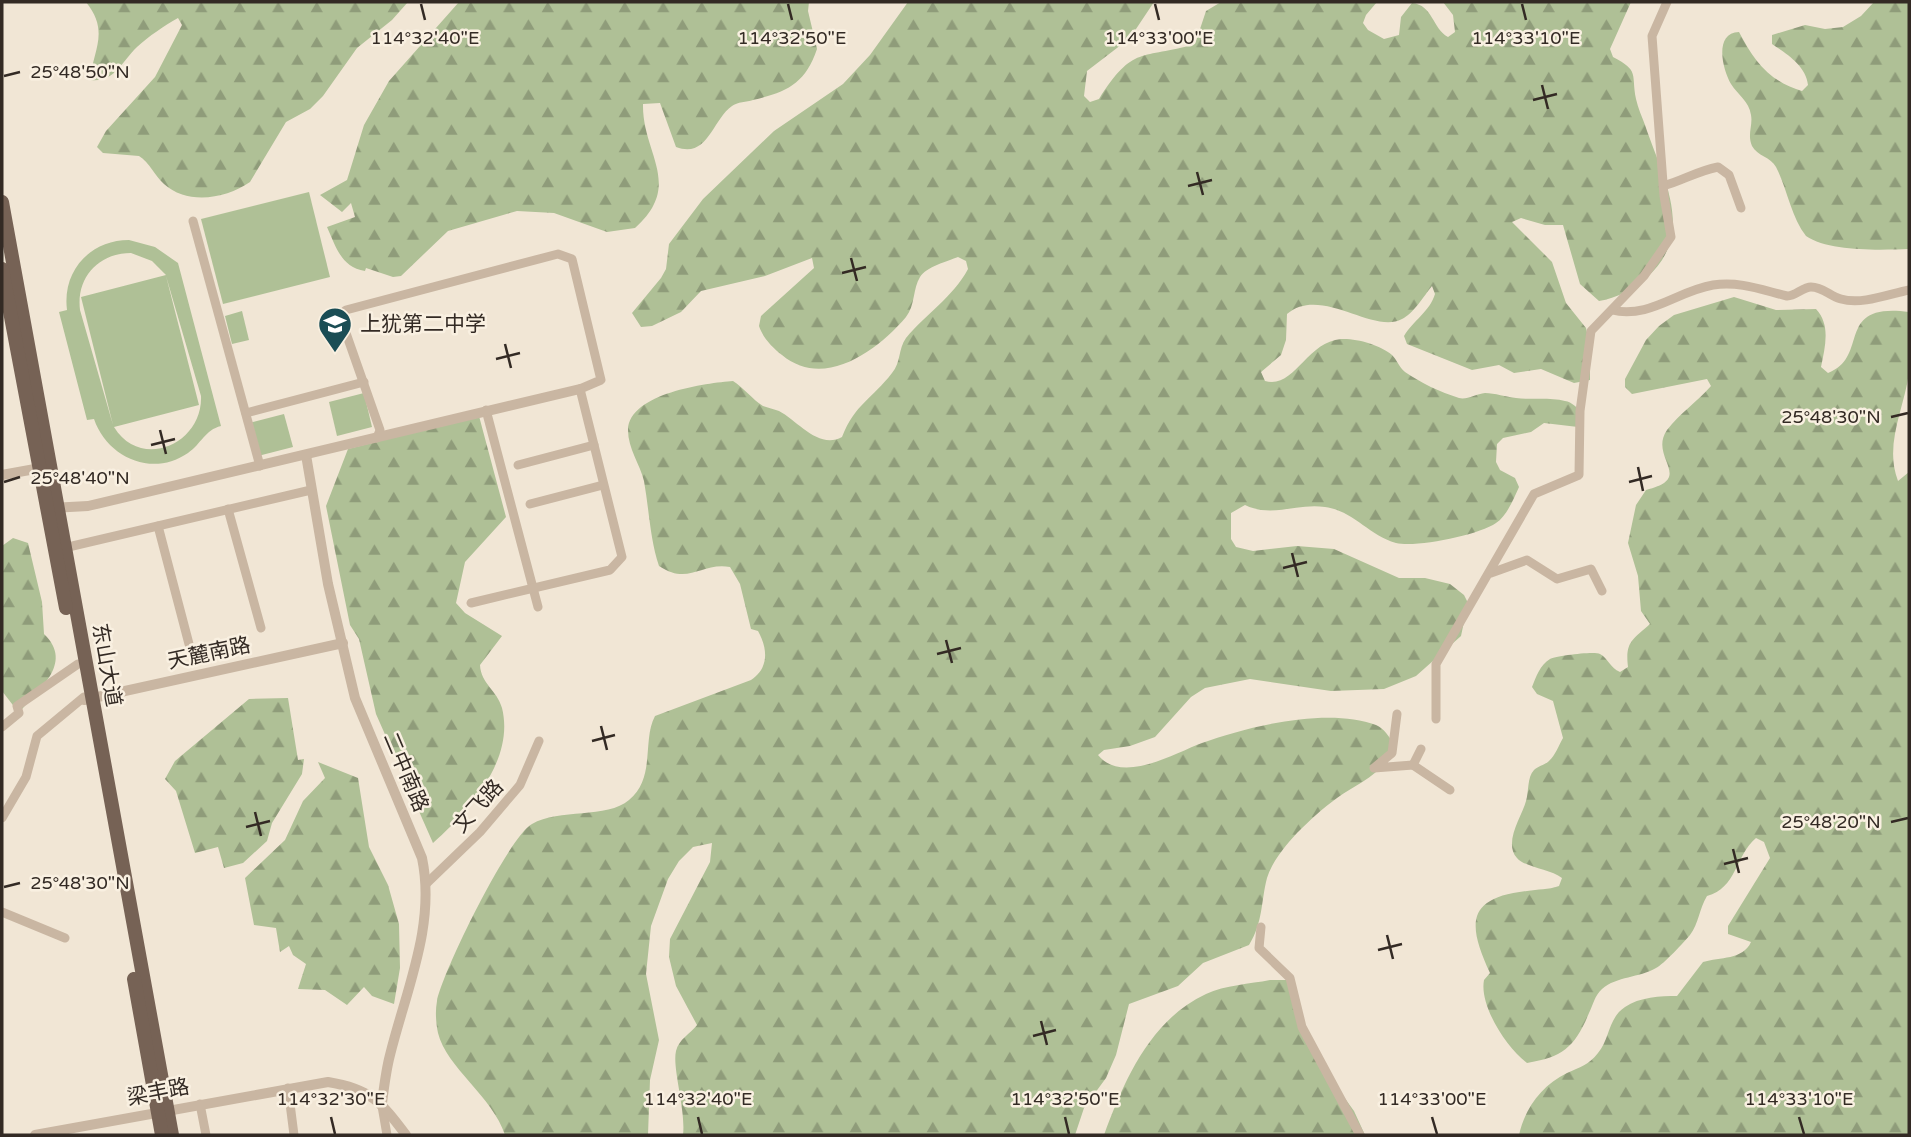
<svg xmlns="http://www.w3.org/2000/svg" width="1911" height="1137" font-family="'Varela Round','Noto Sans SC',sans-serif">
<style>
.forest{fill:url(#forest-firs)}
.park{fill:#afc096;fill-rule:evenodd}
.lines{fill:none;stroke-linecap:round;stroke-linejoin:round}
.minor{stroke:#c9b6a2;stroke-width:9}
.tertiary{stroke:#c9b6a2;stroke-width:10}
.primary{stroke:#766255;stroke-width:14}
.ticks{fill:none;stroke:#332a24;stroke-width:2.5}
.labels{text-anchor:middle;stroke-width:5;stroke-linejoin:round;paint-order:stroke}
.poi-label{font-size:21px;fill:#332a24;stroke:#f9f0e1;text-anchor:start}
.street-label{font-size:21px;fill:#332a24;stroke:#f9f0e1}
.ticks-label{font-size:18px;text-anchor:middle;fill:#332a24;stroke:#f9f0e1;stroke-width:5;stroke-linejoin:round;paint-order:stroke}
</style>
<defs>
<pattern id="forest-firs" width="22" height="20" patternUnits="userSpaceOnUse" patternTransform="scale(1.75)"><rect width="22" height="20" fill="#afc096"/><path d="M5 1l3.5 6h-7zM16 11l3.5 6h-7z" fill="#8f9c7a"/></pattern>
</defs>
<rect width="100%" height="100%" fill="#f1e6d5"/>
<g class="forest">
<path d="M 86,2 L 408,2 L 392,20 L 357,48 L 323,96 L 310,109 L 286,122 L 250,182 C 226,199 187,205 164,184 C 154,175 150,163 139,156 L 103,153 L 97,147 L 106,131 L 155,77 L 182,25 L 178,18 C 164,26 149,36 137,47 C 122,61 115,83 90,80 C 93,50 110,32 86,2 Z"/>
<path d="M 459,2 L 809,2 L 808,11 L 817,49 C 805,84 787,92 753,100 C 747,102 737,102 732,106 C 712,120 708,159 676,147 L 660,103 L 643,104 C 642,154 684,184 635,228 L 607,232 L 554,213 L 517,211 L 448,231 L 401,276 L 393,277 L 366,268 L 365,271 C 341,267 336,247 327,227 L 355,217 L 351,203 L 342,212 L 320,195 L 347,180 L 364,125 L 389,81 Z"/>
<path d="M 908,2 L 1154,2 L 1130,38 L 1087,71 L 1084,96 L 1090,102 L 1099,99 C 1134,44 1141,60 1195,44 L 1206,11 L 1221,2 L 1377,2 L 1366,15 L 1363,23 L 1368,30 L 1384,39 L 1399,35 L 1401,17 L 1412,3 C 1433,5 1432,28 1448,37 L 1455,32 L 1453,15 L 1443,2 L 1631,2 L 1610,49 L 1613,57 C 1640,71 1631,74 1636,99 C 1638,108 1642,117 1645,125 C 1663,179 1697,234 1646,278 C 1632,290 1617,298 1599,301 L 1580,284 L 1563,225 L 1545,225 L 1521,218 L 1512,222 L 1552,262 L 1566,303 L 1586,328 L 1590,345 L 1590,380 L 1574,383 L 1541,369 L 1514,373 L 1499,365 L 1472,370 L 1407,344 L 1404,336 C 1413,321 1430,311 1435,294 L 1432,286 C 1424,296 1413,314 1402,319 C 1373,335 1321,285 1287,314 L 1286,340 L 1281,355 L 1261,372 L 1265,381 C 1295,389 1306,342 1341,339 C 1356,338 1381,345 1392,355 C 1397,360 1399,367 1405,372 C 1421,383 1440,392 1459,398 C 1467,400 1476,394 1485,393 C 1495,393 1506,397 1516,398 C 1532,400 1550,397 1565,401 C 1572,402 1577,408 1583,413 L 1578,427 L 1544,423 L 1531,432 L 1503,438 L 1497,444 L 1496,462 L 1500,470 L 1515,478 L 1519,487 C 1514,498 1507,516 1496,523 C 1479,535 1416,548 1396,543 C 1368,535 1354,511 1325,507 C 1296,503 1272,518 1245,505 L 1231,513 L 1231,539 L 1236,547 L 1253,551 L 1297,546 L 1334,549 L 1399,578 L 1425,578 L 1450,584 L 1464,595 L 1468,603 L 1461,636 L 1416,676 L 1384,689 L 1331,691 L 1250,679 L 1205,688 L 1191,697 L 1155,737 L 1130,746 L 1104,750 L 1098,755 C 1122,785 1175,753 1202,743 C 1249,726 1328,707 1376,725 C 1384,728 1389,737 1394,744 C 1387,773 1358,783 1337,798 C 1323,808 1309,821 1297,833 C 1285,846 1272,862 1267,878 C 1261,901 1263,923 1249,945 L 1203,963 L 1178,986 L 1129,1004 L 1116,1055 L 1106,1078 L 1084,1108 L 1075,1135 L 683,1135 C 686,1110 672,1068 676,1051 C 679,1039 690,1034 697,1025 L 676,986 L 669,957 L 670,939 L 710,862 L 712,843 L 693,847 L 679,861 L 668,879 L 651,926 L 646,974 L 659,1040 L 650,1080 L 648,1135 L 505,1135 C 493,1097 446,1067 438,1033 C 436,1023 435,1012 437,1001 C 442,973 509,836 532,824 C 559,808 607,819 629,800 C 656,778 642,740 655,716 L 751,680 C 769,668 768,649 758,631 L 751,629 L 740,584 L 730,567 C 701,562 689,586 659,566 C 650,539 649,509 644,481 C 640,464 628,449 628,430 C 629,393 707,383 733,381 C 744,388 752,399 763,406 C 768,408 774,409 779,411 C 798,421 819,450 842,437 C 855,404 872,399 892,373 C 901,363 898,349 906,338 C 926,314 953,297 968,269 L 966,261 L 958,257 C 948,261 926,267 920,277 C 913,288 915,306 906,317 C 877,351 824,390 782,355 C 772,347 763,338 759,326 L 761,316 L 814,268 L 812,258 L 765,276 L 701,291 L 681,312 L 652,326 L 641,327 L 632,313 L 661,278 L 666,269 L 669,244 L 703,199 L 774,131 L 843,84 L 870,55 Z"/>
<path d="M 1874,2 L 1909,2 L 1909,249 C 1881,250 1829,252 1806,236 C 1791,217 1787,188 1776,167 C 1771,157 1757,156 1752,146 C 1747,134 1753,126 1751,115 C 1749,101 1738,95 1731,84 C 1722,68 1714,33 1739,32 C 1754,61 1770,82 1802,91 L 1808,85 C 1806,66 1787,54 1772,44 L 1772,35 L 1805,25 L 1825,29 L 1843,27 L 1861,16 Z"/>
<path d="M 1734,297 L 1776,310 L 1816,309 C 1831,325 1825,347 1821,367 L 1828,373 C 1871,357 1833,302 1909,312 C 1909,332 1911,353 1909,373 C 1904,409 1884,445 1898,481 L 1909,472 L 1909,1135 L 1519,1135 C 1525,1108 1542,1085 1567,1073 C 1580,1067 1589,1065 1598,1053 C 1610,1039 1608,1018 1625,1007 C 1639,997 1661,996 1677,996 L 1703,962 C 1720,957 1743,960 1751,942 L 1728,934 L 1728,926 L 1770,858 L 1764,842 L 1756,838 C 1735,856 1737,888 1707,896 C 1699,909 1699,923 1690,935 C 1685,941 1663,965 1656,968 C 1639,978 1617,976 1602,989 C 1595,995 1593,1005 1589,1013 C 1575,1047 1563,1057 1527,1063 C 1507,1048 1479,1006 1484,980 L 1490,973 C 1468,925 1465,898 1527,891 C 1538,889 1548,890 1559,886 L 1562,878 C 1550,869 1524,867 1517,858 C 1503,843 1522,816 1526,801 C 1529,792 1527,777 1534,770 C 1538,766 1545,765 1549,761 C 1555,756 1559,745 1563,738 L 1553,701 L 1537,694 L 1532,687 C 1536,677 1540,665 1550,659 C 1556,656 1594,651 1600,654 C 1608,658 1610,668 1620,672 L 1628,667 C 1625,642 1632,640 1650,624 L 1641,611 L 1638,576 L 1628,543 L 1636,505 L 1646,490 C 1696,478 1648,458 1667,430 C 1679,414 1698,401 1711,386 L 1707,379 L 1632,394 L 1625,387 L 1625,379 L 1646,340 L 1659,326 L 1674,315 Z"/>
<path d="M 479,416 L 506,517 L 465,562 L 456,603 L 465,613 L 502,636 L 480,665 C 481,684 497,690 502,708 C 515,760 469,811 433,843 L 376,714 L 359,639 L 350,625 L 326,506 L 348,449 Z"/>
<path d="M 13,538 L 28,543 L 42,602 L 44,634 C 75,664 37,690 19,713 L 2,691 L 2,546 Z"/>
<path d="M 288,698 L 298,760 L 304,759 L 302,774 L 272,823 L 267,841 L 243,863 L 224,868 L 218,847 L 195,853 L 176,791 L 165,779 L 175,761 L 249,699 Z"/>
<path d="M 318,762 L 358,778 L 369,847 L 388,885 L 399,924 L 400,968 L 394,1004 L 372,996 L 364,987 L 347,1005 L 325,990 L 298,989 L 306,964 L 293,955 L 289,946 L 280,952 L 276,928 L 254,925 L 245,878 L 285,840 L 303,801 L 325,778 Z"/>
<path d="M 1270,980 L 1287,980 L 1318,1061 L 1354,1111 L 1365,1135 L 1104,1135 C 1124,1081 1150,1020 1206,994 C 1225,985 1250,984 1270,980 Z"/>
</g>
<g class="park">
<path d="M 309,192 L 330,277 L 223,304 L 201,219 Z"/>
<path d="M 129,240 L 155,247 L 178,263 L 221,426 C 205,430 202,443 188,453 C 152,478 107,457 94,419 L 87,420 L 59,312 L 67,310 C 62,271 90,240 129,240 ZM 131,253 L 152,261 L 166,275 L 81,297 L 113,425 L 80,310 C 76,277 99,253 131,253 ZM 166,276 L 201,396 C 203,444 141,471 114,427 L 199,405 Z"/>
<path d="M 242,311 L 249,340 L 232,344 L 225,316 Z"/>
<path d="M 364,393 L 372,427 L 337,436 L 329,402 Z"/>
<path d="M 284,414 L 293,447 L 258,456 L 249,423 Z"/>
</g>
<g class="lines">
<g class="minor">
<path d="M 1663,186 C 1682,181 1697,171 1718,167 L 1729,175 L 1741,208"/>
<path d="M 193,221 L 260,466"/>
<path d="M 1612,310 C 1649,319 1677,291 1713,285 C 1740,281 1762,290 1787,296 C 1794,297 1803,287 1811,287 C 1823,287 1830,296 1841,299 C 1862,305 1889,294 1909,290"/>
<path d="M 486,410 L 538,607"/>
<path d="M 246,413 L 364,382"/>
<path d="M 377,438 L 380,430 L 340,316 L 346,310 L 558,254 L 572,259 L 601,380 L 580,389 L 622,557 L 610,570 L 471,603"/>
<path d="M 518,465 L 594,445"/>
<path d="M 530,504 L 603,485"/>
<path d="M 228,509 L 261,628"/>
<path d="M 158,526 L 189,644"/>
<path d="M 64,548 L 311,490"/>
<path d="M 1491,573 L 1527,560 L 1557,579 L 1591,569 L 1602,591"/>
<path d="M 1397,714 L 1392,753 L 1374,768 L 1413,765"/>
<path d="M 1436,719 L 1436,664 L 1534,494 L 1579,475 L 1580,411 L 1591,331 L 1644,276 L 1671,237 L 1664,196 L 1652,36 L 1667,2"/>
<path d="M 2,727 L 19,713 L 17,706 L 78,664"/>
<path d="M 1421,749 L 1413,765 L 1450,790"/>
<path d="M 2,818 L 26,777 L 37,736 L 84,697"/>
<path d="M 427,883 L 480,832 L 520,785 L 539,741"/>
<path d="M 2,912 L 65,938"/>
<path d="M 1261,927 L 1259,948 L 1290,978 L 1302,1027 L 1360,1135"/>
<path d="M 288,1088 L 294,1135"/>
<path d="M 200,1104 L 206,1135"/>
<path d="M 382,1106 L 387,1135"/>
</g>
<g class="tertiary">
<path d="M 306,455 L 328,584 L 355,698 L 422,858 C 436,925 406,990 390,1055 C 386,1070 384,1087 382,1103"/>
<path d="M 2,475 L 46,467"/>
<path d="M 51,508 L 88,506 L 580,389"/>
<path d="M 84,700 L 343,643"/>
<path d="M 35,1135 L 328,1082 C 371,1089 381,1102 406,1135"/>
</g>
<g class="primary">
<path d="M 2,202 L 172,1135"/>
<path d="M 2,269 L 66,608"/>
<path d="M 134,979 L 162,1135"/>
</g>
</g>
<path class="ticks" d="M 421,4 L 425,20M 788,4 L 792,20M 1155,4 L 1159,20M 1522,4 L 1526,20M 4,76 L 20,72M 1542,85 L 1548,109M 1533,100 L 1557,94M 1197,172 L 1203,195M 1188,186 L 1212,180M 851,258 L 857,281M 842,273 L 866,267M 505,344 L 511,368M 496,359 L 520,353M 1891,417 L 1908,413M 160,430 L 166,454M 151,445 L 175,439M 1638,467 L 1643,491M 4,482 L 20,477M 1629,482 L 1652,476M 1292,553 L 1298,577M 1283,568 L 1307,562M 946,640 L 952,663M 937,654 L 961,648M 601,726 L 607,750M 592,741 L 615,735M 255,812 L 261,836M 1891,822 L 1908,818M 246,827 L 270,821M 1733,849 L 1739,873M 1724,864 L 1748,858M 4,887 L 20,883M 1387,935 L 1393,959M 1378,950 L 1402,944M 1041,1021 L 1047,1045M 1033,1036 L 1056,1030M 331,1117 L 335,1134M 698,1117 L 702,1134M 1065,1117 L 1069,1134M 1432,1117 L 1437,1134M 1799,1117 L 1804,1134"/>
<defs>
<g id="school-pin" transform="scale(1.75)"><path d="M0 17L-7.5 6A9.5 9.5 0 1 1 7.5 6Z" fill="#1a4d55" stroke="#f9f0e1"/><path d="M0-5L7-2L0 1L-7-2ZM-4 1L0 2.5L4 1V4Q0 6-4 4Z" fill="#fff"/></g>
</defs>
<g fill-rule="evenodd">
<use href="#school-pin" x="335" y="324"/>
</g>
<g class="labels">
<g class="poi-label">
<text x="360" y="331">上犹第二中学</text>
</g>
<g class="street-label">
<text transform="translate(209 653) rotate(-12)" y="7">天麓南路</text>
<text transform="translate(107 665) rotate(80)" y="7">东山大道</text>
<text transform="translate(406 772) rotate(67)" y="7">二中南路</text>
<text transform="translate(478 806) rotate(-48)" y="7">文飞路</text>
<text transform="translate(158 1092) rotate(-11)" y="7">梁丰路</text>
</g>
</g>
<g class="ticks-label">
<text x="425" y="44">114°32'40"E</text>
<text x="792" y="44">114°32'50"E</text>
<text x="1159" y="44">114°33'00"E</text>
<text x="1526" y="44">114°33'10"E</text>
<text x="80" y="78">25°48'50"N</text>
<text x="1831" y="423">25°48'30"N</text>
<text x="80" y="484">25°48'40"N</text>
<text x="1831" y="828">25°48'20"N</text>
<text x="80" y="889">25°48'30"N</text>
<text x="331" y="1105">114°32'30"E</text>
<text x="698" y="1105">114°32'40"E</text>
<text x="1065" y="1105">114°32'50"E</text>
<text x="1432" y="1105">114°33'00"E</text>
<text x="1799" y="1105">114°33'10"E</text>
</g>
<rect width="1911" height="1137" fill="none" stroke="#332a24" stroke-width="7"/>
</svg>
